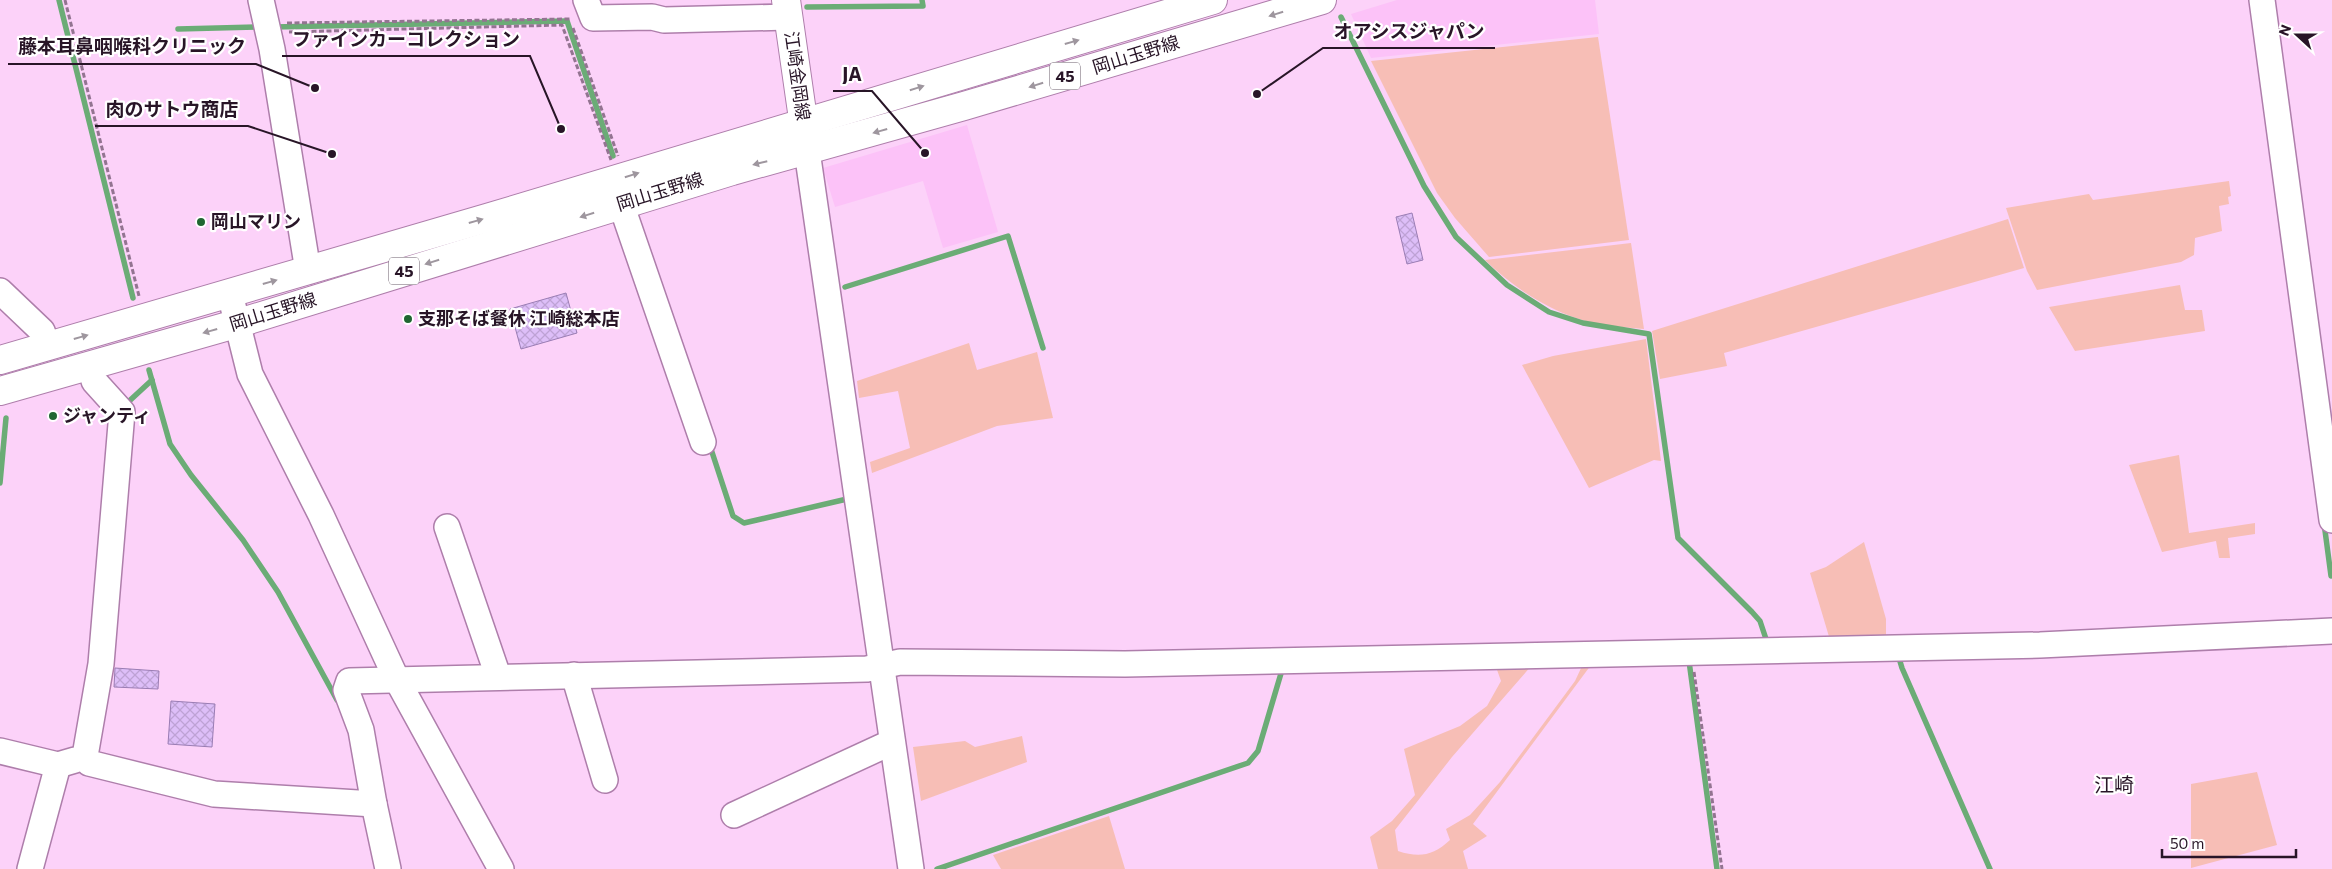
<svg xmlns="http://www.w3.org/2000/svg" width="2332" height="869" font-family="Commissioner,'Noto Sans JP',sans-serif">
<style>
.built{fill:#fcc2f8}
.green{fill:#f7beb6}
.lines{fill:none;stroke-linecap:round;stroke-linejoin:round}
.stream{stroke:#6bac76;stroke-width:5.5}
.building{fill:url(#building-cross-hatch);stroke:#9a7db4}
.minor-casing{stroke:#ae7eab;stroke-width:28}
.major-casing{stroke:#ae7eab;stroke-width:30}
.path{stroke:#937491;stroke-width:3;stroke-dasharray:5 2.5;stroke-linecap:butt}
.minor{stroke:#fff;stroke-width:25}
.major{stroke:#fff;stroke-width:28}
.oneway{fill:#9e969e}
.poi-dot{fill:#206632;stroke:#fff;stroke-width:2}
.labels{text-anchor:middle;stroke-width:4.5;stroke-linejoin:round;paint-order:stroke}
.shield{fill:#fff;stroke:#685b68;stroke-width:1}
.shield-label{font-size:16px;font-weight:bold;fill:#281527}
.street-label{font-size:18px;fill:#281527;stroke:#fff}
.poi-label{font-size:18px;font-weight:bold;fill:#281527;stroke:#fff;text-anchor:start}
.quarter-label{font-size:20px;fill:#281527;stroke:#fff}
.leader{fill:none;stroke:#281527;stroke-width:2}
.callout-dot{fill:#281527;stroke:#fff;stroke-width:2}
.callout-label{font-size:19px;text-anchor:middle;font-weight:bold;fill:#281527;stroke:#fff;stroke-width:4.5;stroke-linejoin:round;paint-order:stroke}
</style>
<defs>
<pattern id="building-cross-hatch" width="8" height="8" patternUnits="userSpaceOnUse" patternTransform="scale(1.25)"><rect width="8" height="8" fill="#ddbef8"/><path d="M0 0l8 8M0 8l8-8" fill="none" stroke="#bea2d5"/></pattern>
</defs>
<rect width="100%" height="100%" fill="#fcd2f9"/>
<g class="built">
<path d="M 1397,0 L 1595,0 L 1599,34 L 1371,58 L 1351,14 Z"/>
<path d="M 967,125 L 998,232 L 943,248 L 923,181 L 835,207 L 823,168 Z"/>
</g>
<g class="green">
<path d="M 1598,37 L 1629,240 L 1489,257 L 1455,218 L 1437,193 L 1371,61 Z"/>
<path d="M 2229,181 L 2231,196 L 2228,197 L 2229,204 L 2219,206 L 2222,231 L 2195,238 L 2194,255 L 2181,262 L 2037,290 L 2027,271 L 2006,208 L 2089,194 L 2093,200 Z"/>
<path d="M 2008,219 L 2024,268 L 1724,353 L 1727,366 L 1660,379 L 1652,331 Z"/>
<path d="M 1631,243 L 1644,329 C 1621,327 1597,325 1576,318 C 1541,306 1511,285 1485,260 Z"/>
<path d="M 2180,285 L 2185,310 L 2202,310 L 2205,331 L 2075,351 L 2049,307 Z"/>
<path d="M 1646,339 L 1661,461 L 1654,460 L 1589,488 L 1522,365 L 1553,356 Z"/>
<path d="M 969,343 L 977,370 L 1037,352 L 1053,418 L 997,426 L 872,473 L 870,462 L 910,448 L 898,391 L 859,398 L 857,381 Z"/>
<path d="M 2179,455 L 2189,533 L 2255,523 L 2255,534 L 2228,538 L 2230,558 L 2219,558 L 2216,541 L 2162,552 L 2129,465 Z"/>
<path d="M 1864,542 L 1886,619 L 1886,639 L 1830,640 L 1810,573 L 1826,567 Z"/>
<path d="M 1583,664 L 1591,665 L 1473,824 L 1487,836 L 1463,851 L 1468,869 L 1378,869 L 1370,837 L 1392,821 L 1415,795 L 1404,749 L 1460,726 L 1487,706 L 1501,681 L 1496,667 L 1532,665 L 1452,757 L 1395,830 L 1398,851 C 1419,858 1433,856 1450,840 L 1446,829 L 1470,815 L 1500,782 L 1575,681 Z"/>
<path d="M 1022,736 L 1027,762 L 921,801 L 913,747 L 965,741 L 975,747 Z"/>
<path d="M 2257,772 L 2277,845 L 2191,868 L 2191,784 Z"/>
<path d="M 1109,816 L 1125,869 L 1001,869 L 993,855 Z"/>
</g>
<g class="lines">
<g class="stream">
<path d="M 59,0 L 133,298"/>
<path d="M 807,7 L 923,6 L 922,0"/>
<path d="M 1341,17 L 1424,186 L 1456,237 L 1507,285 L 1549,312 L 1583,323 L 1649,334 L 1678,538 L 1752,612 L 1760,621 L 1768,645"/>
<path d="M 273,27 L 567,21 L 613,156"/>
<path d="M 178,29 L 256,27"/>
<path d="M 845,287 L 1008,236 L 1043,348"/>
<path d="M 149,370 L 170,444 L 191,475 L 243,540 L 278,592 L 337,700"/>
<path d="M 126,404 L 152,380"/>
<path d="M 710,446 L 733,516 L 744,523 L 847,499"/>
<path d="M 0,483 L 6,418"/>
<path d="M 2324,523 L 2331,576"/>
<path d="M 1894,659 L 1899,658 L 1902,668 L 1990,869"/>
<path d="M 1689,661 L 1717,869"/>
<path d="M 937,869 L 1248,763 L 1258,751 L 1282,670"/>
</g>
</g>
<g class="building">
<path d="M 1412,213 L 1423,260 L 1407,264 L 1396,217 Z"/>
<path d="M 566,293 L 577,333 L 521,349 L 510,309 Z"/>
<path d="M 115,668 L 159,671 L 158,689 L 114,687 Z"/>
<path d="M 171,701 L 215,704 L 212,747 L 168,744 Z"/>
</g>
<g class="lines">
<g class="minor-casing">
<g id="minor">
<path d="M 261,0 L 272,49 L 308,271"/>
<path d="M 586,0 L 593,18 L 652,17 L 664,20 L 788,17"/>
<path d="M 2262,0 L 2332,520"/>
<path d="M 807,151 L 911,869"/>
<path d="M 621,204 L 703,442"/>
<path d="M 0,291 L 42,331 L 48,347"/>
<path d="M 230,294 L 250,374 L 321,515 L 396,678 L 501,869"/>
<path d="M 91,365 L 94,381 L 122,412 L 101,664 L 85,756 L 89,763 L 214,794 L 374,804 L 361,730 L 346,690 L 349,681 L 867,669 L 900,662 L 1125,664 L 2040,645 L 2332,631"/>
<path d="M 447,527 L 498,676"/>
<path d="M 574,675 L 605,780"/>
<path d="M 0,751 L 58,765 L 75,760"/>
<path d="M 374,804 L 388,869"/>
<path d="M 734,815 L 892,742"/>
<path d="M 30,869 L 58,765"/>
</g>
</g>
<g class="major-casing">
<g id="major">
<path d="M 786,0 L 806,140"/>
<path d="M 0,360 L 487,218 L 1213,0"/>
<path d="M 0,391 L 239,323 L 732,171 L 964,106 L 1322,0"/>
</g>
</g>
<g class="path">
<path d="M 65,0 L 139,296"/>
<path d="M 287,23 L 570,19"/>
<path d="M 573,28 L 618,156"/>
<path d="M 289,32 L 562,25 L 611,160"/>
<path d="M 1694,672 L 1722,869"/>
</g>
<use href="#minor" class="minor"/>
<use href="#major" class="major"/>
</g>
<defs><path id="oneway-solid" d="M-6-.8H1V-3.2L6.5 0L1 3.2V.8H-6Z" transform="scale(1.25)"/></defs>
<g class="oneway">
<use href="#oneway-solid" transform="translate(1276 14) rotate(163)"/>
<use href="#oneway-solid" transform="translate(1072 42) rotate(-16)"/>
<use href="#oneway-solid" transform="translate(1036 85) rotate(163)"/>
<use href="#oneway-solid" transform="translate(917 88) rotate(-17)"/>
<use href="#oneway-solid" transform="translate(880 131) rotate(164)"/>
<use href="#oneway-solid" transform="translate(760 163) rotate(166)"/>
<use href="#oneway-solid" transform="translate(632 175) rotate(-17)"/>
<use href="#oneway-solid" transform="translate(587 215) rotate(163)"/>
<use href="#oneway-solid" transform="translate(476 221) rotate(-16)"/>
<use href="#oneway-solid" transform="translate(432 262) rotate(163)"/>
<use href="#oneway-solid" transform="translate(270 282) rotate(-16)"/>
<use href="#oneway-solid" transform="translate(210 331) rotate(164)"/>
<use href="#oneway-solid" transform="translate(81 337) rotate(-16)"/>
</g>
<g class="poi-dot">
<circle cx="201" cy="222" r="5"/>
<circle cx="408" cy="319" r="5"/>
<circle cx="53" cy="416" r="5"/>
</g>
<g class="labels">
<g class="shield">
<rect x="1050" y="62.5" width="30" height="27" rx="4"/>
<rect x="389" y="257.5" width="30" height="27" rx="4"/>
</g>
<g class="shield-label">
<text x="1065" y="82">45</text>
<text x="404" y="277">45</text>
</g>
<g class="street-label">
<text transform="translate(1136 55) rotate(-17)" y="6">岡山玉野線</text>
<text transform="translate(797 76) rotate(82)" y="6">江崎金岡線</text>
<text transform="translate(660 192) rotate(-17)" y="6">岡山玉野線</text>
<text transform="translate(273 312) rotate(-17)" y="6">岡山玉野線</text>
</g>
<g class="poi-label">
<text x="211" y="228">岡山マリン</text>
<text x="418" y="325">支那そば餐休 江崎総本店</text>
<text x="63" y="422">ジャンティ</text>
</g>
<g class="quarter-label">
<text x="2114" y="792">江崎</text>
</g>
</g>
<path class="leader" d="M1257 94L1323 48H1495M561 129L530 56H282M315 88L256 64H8M925 153L872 91H833M332 154L248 126H95"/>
<g class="callout-dot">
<circle cx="1257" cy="94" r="5"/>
<circle cx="561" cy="129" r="5"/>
<circle cx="315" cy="88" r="5"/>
<circle cx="925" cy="153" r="5"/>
<circle cx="332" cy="154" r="5"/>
</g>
<g class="callout-label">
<text x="1409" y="38">オアシスジャパン</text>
<text x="406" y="46">ファインカーコレクション</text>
<text x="132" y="53">藤本耳鼻咽喉科クリニック</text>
<text x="852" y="81">JA</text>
<text x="172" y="116">肉のサトウ商店</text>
</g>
<g transform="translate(2297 35) rotate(291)" stroke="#ffffff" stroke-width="4" paint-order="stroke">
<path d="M0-4L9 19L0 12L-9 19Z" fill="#281527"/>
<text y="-8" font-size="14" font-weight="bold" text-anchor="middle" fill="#281527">N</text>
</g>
<path d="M2162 849v8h134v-8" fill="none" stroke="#281527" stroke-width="2.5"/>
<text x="2170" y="849" font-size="15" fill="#281527" stroke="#ffffff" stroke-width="4" paint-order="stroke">50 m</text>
</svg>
